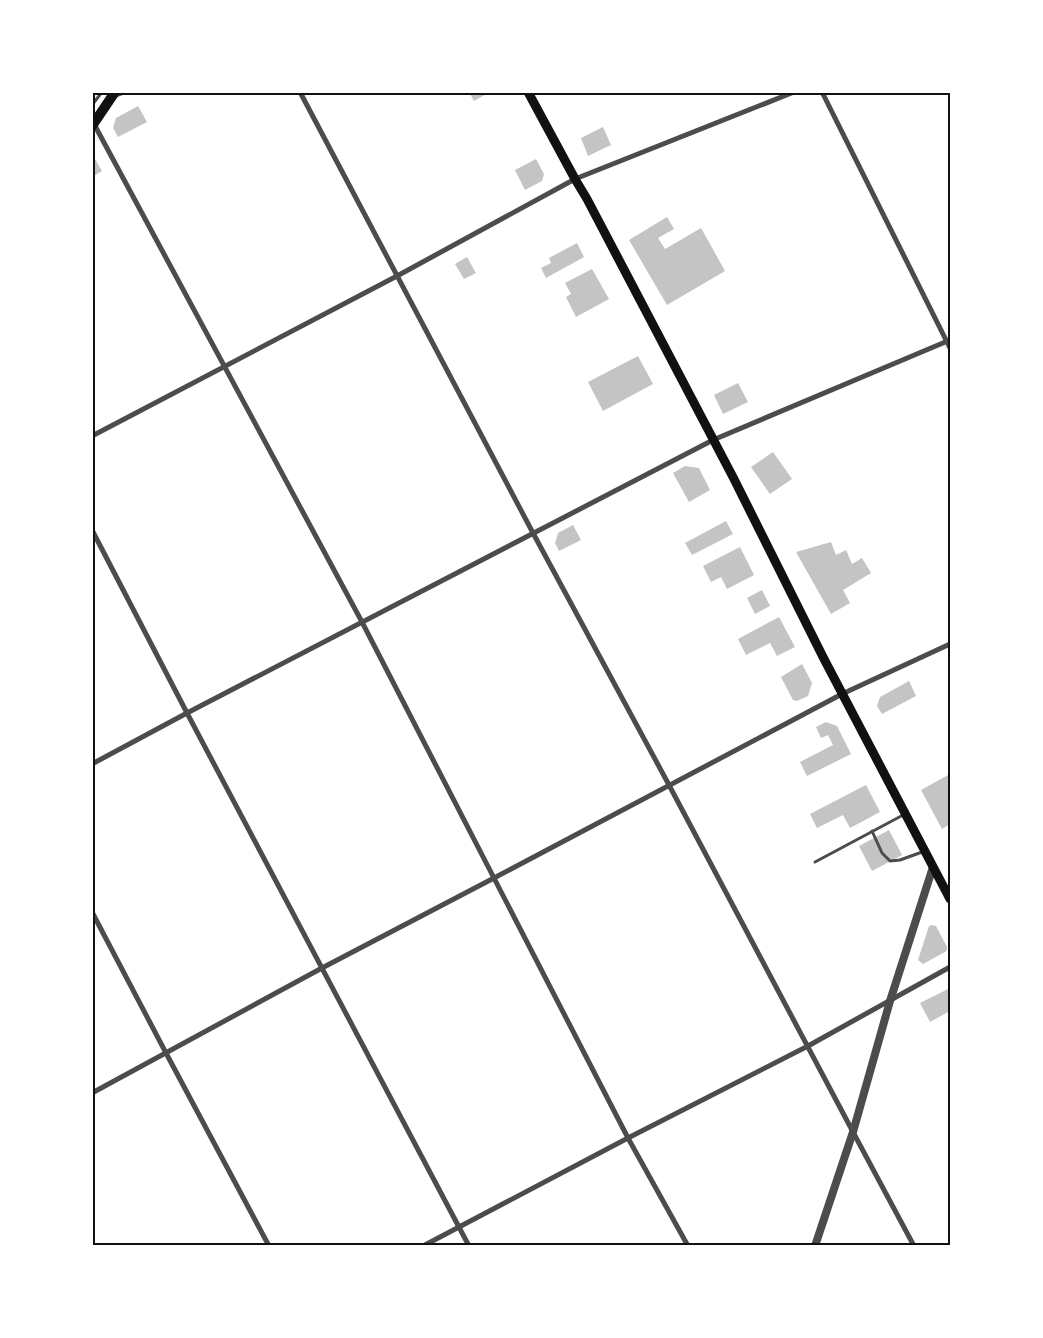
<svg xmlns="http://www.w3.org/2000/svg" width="1043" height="1338" font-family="'Fira Sans',sans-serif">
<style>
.building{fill:#c4c4c4}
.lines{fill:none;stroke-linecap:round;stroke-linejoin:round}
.service{stroke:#4c4c4c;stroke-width:3}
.minor{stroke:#4c4c4c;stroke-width:5}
.tertiary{stroke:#4c4c4c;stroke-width:8}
.secondary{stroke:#111;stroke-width:9}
.primary{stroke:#111;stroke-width:10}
.neatline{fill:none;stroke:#111;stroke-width:2}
</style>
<rect width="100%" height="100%" fill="#fff"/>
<g class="building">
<path d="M 469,92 L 490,92 L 474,101 Z"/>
<path d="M 138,106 L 147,122 L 118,137 L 113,128 L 116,118 Z"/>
<path d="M 603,127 L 611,145 L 588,156 L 581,138 Z"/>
<path d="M 92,154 L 102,171 L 92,177 Z"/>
<path d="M 536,159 L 544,174 L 542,181 L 525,190 L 515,170 Z"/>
<path d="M 667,217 L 674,229 L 658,238 L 665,249 L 701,228 L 725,271 L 667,305 L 629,240 Z"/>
<path d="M 577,243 L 584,257 L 546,278 L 541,268 L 551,263 L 549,258 Z"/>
<path d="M 467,257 L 476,273 L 464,279 L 455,264 Z"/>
<path d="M 592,269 L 609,299 L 576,317 L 566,297 L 571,294 L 565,283 Z"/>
<path d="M 638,356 L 653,384 L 603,411 L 588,382 Z"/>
<path d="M 738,383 L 748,402 L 723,414 L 714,395 Z"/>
<path d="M 773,452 L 792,479 L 770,494 L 751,467 Z"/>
<path d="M 685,466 L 699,468 L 710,490 L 689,502 L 673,473 Z"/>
<path d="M 726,521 L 733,534 L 692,555 L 685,543 Z"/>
<path d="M 573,525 L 581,540 L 559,551 L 555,543 L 558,533 Z"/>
<path d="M 831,542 L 836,555 L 846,550 L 852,564 L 862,558 L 871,573 L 843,590 L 850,603 L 831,614 L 796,552 Z"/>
<path d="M 740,547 L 754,575 L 727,589 L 721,577 L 711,582 L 703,566 Z"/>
<path d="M 762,590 L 770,606 L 755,614 L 747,598 Z"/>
<path d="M 779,617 L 795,647 L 777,656 L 770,643 L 746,655 L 738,639 Z"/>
<path d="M 802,664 L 812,683 L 808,696 L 797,701 L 793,700 L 781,677 Z"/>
<path d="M 909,681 L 916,696 L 882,714 L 877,706 L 880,697 Z"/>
<path d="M 826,722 L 837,726 L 851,754 L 807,776 L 800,762 L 833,745 L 828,735 L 821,738 L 816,727 Z"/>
<path d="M 950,774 L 950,824 L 942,829 L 921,790 Z"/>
<path d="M 866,785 L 880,812 L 850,828 L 843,815 L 817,828 L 810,814 Z"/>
<path d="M 889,830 L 902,855 L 872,871 L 859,846 Z"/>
<path d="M 932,925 L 936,926 L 947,947 L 947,950 L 945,952 L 923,964 L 918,960 L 929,926 Z"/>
<path d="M 950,988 L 950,1011 L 930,1022 L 920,1003 Z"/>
</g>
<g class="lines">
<g class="service">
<path d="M 92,96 L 95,92"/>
<path d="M 92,105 L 102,92"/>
<path d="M 872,831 L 882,853 L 890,861 L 900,860 L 925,851"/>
<path d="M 815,862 L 905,814"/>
</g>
<g class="minor">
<path d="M 300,92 L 533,533 L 669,785 L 853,1132 L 914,1246"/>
<path d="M 822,92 L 950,348"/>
<path d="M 113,96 L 124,92"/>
<path d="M 94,124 L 362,622 L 628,1138 L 688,1246"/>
<path d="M 92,436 L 397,276 L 575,179 L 794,92"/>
<path d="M 92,530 L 187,713 L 469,1246"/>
<path d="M 92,764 L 187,713 L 713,440 L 950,340"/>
<path d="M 92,912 L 166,1053 L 269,1246"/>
<path d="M 92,1093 L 322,968 L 494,878 L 842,694 L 950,644"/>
<path d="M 423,1246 L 628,1138 L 808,1046 L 950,967"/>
</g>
<path class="tertiary" d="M 815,1246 L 853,1132 L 890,1001 L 933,867"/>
<path class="secondary" d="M 528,92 L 575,179 L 587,199 L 734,479 L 823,657 L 950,899"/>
<path class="primary" d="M 92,126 L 115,92"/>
</g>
<rect width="1043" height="1338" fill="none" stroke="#ffffff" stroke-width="188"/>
<rect x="94" y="94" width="855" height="1150" class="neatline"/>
</svg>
